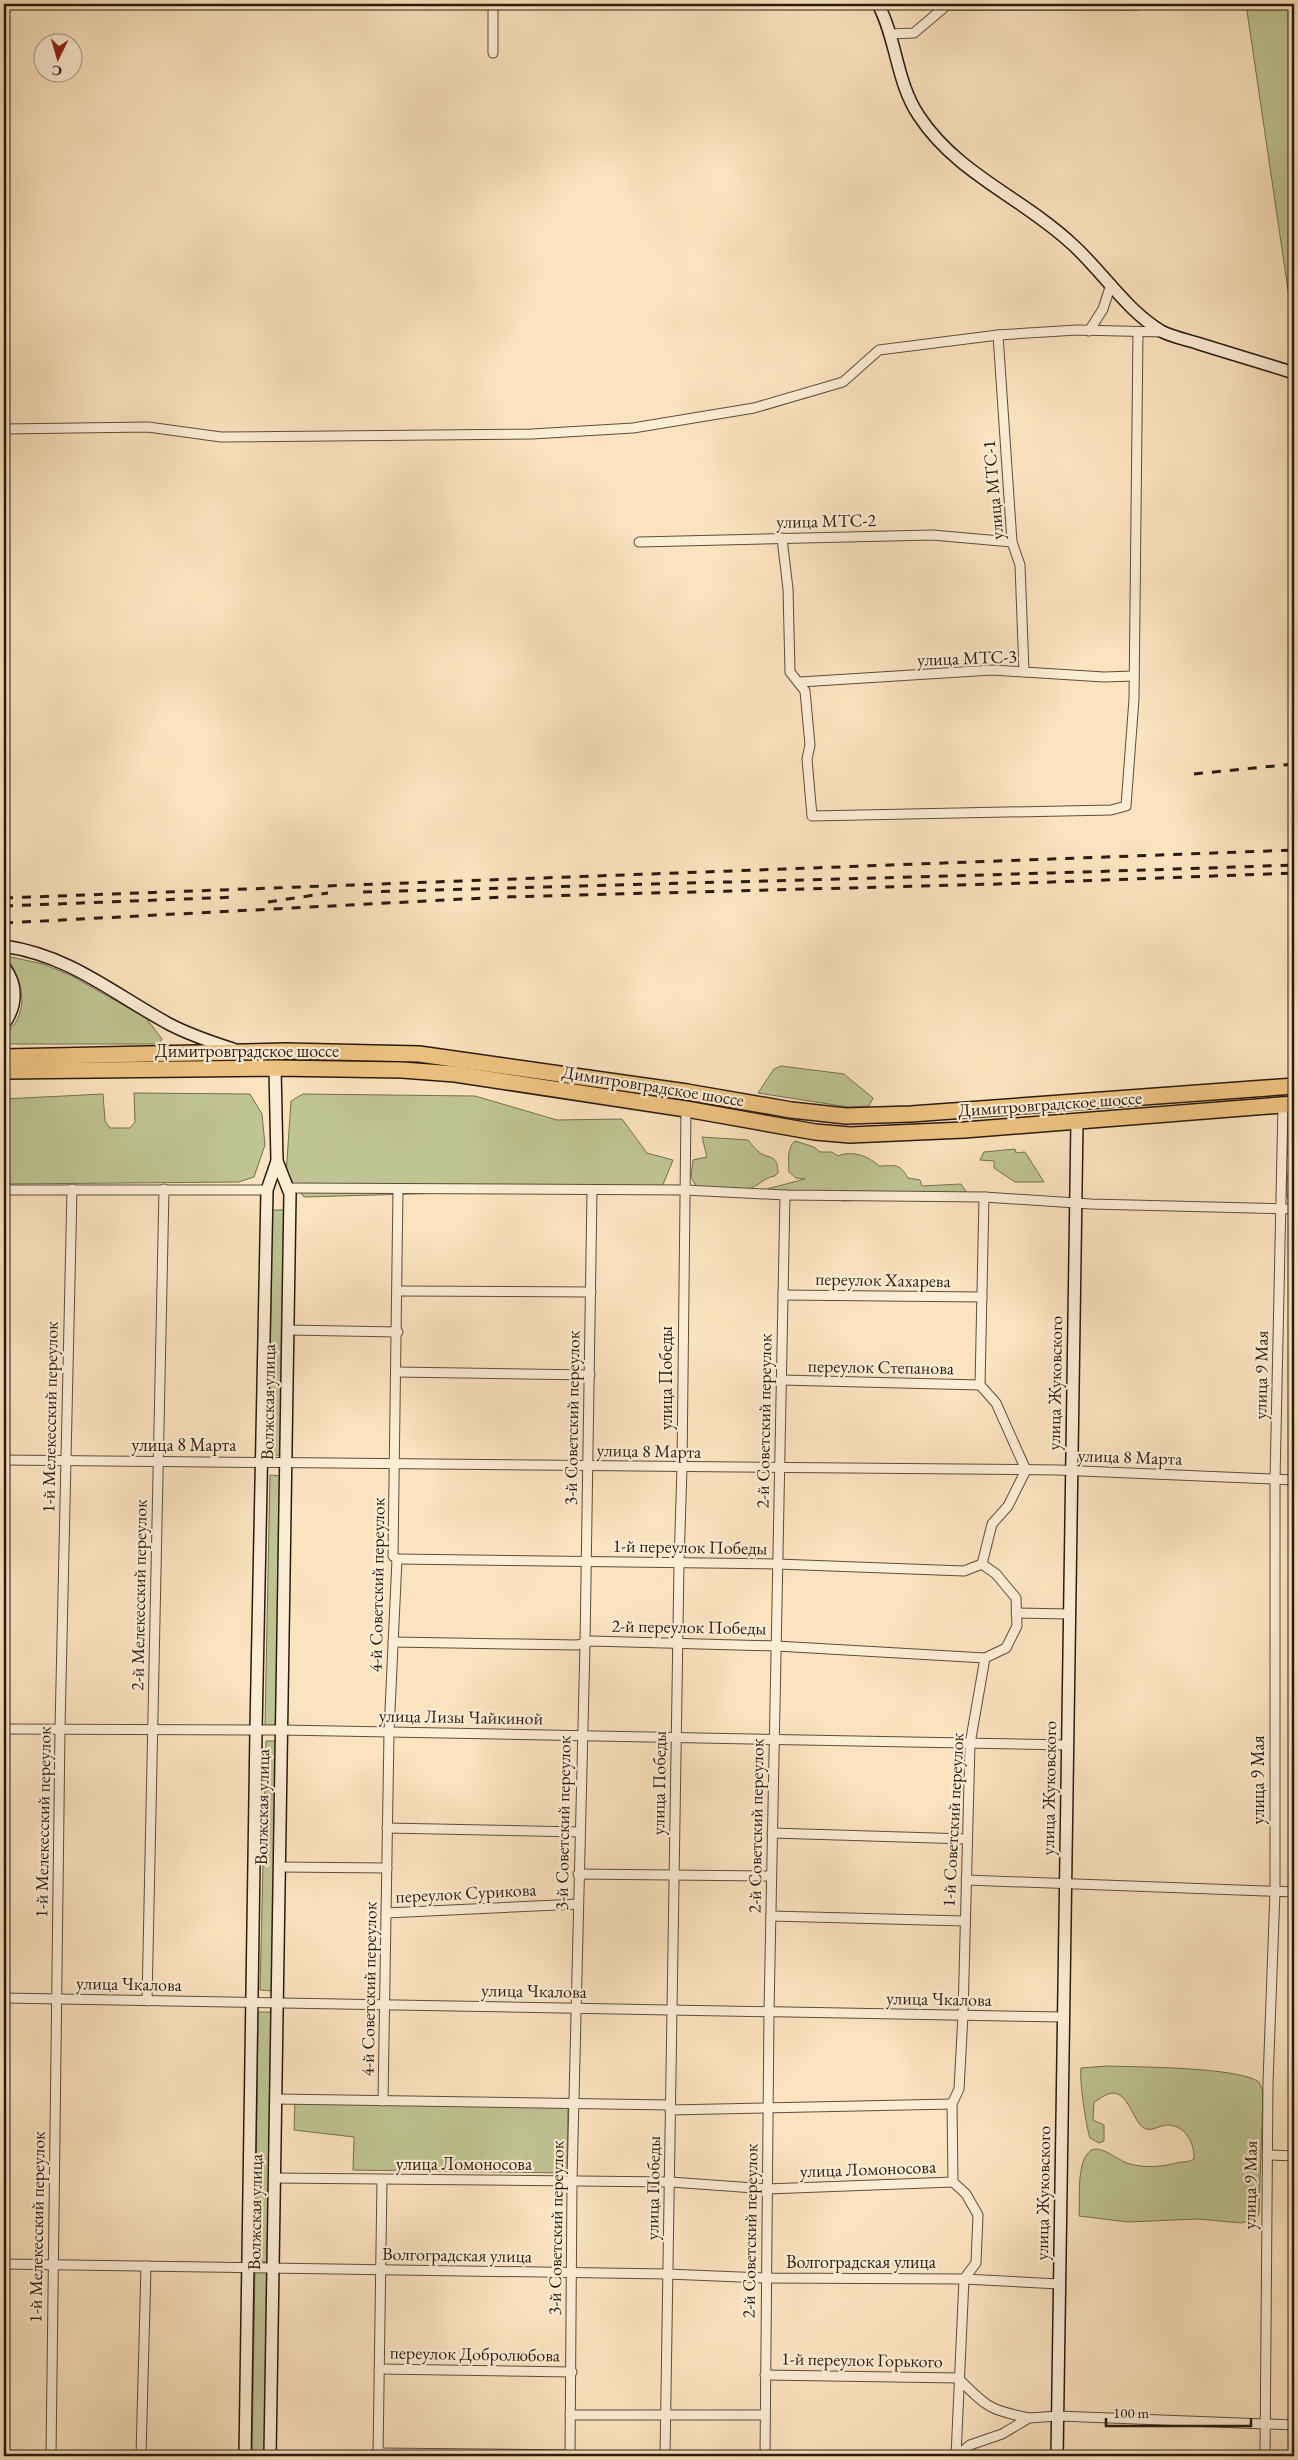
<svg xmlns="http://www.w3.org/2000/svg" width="1298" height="2460" font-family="'EB Garamond',serif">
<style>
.green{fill:#bec492;stroke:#747051}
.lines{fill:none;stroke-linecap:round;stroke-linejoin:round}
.street-casing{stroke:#5e4d3c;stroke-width:11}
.secondary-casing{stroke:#2a1b10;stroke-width:14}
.highway-casing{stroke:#2a1b10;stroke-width:18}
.street{stroke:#fcedd5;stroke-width:9}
.secondary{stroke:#fcedd5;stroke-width:11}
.highway{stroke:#eec280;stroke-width:15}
.rail{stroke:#2a1b10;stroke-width:3;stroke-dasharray:9 9;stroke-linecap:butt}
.labels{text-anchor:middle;stroke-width:4.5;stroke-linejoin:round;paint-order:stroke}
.street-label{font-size:18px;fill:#2a1b10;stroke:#fcedd5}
</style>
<rect width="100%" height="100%" fill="#fbe3bf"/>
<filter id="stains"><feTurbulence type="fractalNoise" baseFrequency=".004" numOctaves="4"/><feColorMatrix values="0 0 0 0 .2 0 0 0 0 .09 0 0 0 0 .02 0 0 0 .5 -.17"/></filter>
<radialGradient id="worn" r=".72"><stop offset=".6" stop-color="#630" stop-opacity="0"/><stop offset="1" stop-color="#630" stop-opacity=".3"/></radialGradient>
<g class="green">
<path d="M 1246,4 L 1294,4 L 1294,325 L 1293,324 Z"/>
<path d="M 6,956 L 43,964 L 72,976 L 146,1018 L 162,1039 L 159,1044 L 4,1044 C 4,1033 12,1029 17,1020 C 28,998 19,975 6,956 Z"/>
<path d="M 781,1066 L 844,1074 L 873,1098 L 869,1106 L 848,1107 L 758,1093 L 774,1069 Z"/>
<path d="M 134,1093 L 250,1094 L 262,1114 L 265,1145 L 254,1177 L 239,1182 L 4,1184 L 4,1099 L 103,1094 L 105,1121 L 110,1128 L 130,1128 L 135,1122 Z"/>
<path d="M 303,1094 L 475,1096 L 557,1120 L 622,1119 L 647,1153 L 673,1160 L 662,1187 L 304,1197 L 286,1175 L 291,1101 Z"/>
<path d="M 1294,1123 L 1294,1209 C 1279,1189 1290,1182 1289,1161 C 1288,1148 1276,1128 1294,1123 Z"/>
<path d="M 702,1137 L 748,1140 C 752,1145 758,1153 764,1155 C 776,1159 777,1159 778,1173 L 775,1176 C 764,1177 759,1187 747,1189 C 732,1192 715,1190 699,1191 L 691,1177 L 693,1160 L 707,1157 Z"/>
<path d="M 795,1141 L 814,1147 L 820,1152 L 832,1152 L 838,1156 C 851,1150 869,1156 879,1166 C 894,1166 899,1162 908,1178 L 920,1180 L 922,1186 L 961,1184 L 967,1193 L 930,1201 L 889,1199 L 844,1201 L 767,1192 L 767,1189 L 805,1179 L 796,1178 L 789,1172 C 789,1162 786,1149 795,1141 Z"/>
<path d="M 1015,1149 L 1016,1153 L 1025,1152 L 1044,1182 L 1015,1182 L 994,1168 L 994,1161 L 980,1160 L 984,1152 Z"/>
<path d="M 272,1210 L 285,1210 L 280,1455 L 269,1455 Z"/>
<path d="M 270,1475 L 282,1476 L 278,1725 L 265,1725 Z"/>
<path d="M 266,1741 L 278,1741 L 273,1991 L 260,1990 Z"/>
<path d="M 258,2012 L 271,2012 L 267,2262 L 255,2261 Z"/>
<path d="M 1107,2066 C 1138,2067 1238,2067 1259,2082 L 1263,2092 L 1259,2213 L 1257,2218 L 1242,2223 L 1198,2219 L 1128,2222 L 1079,2216 C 1080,2201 1078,2181 1082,2166 C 1091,2132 1112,2159 1130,2164 C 1145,2168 1162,2167 1176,2163 C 1183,2161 1188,2163 1194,2159 C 1195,2144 1185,2124 1166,2125 C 1159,2126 1150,2132 1144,2128 C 1132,2122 1127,2082 1104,2096 C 1100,2098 1098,2100 1094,2102 L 1093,2120 L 1104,2125 L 1104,2141 L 1099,2143 L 1090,2138 C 1086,2127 1079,2078 1081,2068 Z"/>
<path d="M 295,2101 L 568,2106 L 567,2173 L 353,2170 L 354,2137 L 294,2130 Z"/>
<path d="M 255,2271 L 269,2271 L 266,2456 L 252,2456 Z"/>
</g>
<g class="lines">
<g class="street-casing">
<g id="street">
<path d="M 493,4 L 493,53"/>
<path d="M 890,34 L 914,33 L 947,5 L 1139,5"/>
<path d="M 1089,331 L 1103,309 L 1111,284"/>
<path d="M 998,335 L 1012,542 L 1020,565 L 1024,672"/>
<path d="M 4,429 L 148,427 L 221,437 L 532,434 L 633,428 L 754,408 L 843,382 L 879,350 L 998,335 L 1077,330 L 1163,332"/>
<path d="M 782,538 L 788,589 L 790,672 L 805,691 L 810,745 L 807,759 L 812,816 L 1111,810 L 1126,806 L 1134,699 L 1138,332"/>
<path d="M 639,542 L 932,535 L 1012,542"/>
<path d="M 800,682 L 992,670 L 1104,677 L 1134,676"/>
<path d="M 288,1188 L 685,1190 L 785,1195 L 984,1197 L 1091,1204 L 1294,1209"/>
<path d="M 4,1190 L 267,1190"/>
<path d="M 399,1291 L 591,1292"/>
<path d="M 783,1295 L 982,1297"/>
<path d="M 288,1330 L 398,1332"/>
<path d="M 397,1372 L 590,1375"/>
<path d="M 781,1380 L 980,1385"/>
<path d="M 4,1460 L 1058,1470 L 1294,1480"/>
<path d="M 397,1559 L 777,1564 L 964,1571 L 982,1564"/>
<path d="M 1016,1613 L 1069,1614"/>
<path d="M 393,1642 L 577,1645 L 591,1641 L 776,1646 L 985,1658"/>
<path d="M 4,1729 L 282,1730 L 1067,1745"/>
<path d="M 387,1828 L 579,1832"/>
<path d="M 772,1833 L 967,1839"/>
<path d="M 280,1867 L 387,1868"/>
<path d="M 578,1874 L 771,1876"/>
<path d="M 966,1880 L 1294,1892"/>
<path d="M 386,1913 L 578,1904"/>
<path d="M 771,1916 L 965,1921"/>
<path d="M 4,1998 L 1063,2017"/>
<path d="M 147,2001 L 164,1189"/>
<path d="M 276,2099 L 670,2105"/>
<path d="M 383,2101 L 389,1732 L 397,1559 L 393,1556 L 398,1189"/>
<path d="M 670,2110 L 952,2104"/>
<path d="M 1267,2155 L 1294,2156"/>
<path d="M 275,2178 L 671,2182 L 767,2189 L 953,2182"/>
<path d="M 4,2264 L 667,2274 L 766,2278 L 964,2279 L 1059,2284"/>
<path d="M 379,2369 L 572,2372"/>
<path d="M 765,2375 L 958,2378 C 987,2407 989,2410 1029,2418"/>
<path d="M 570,2415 L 765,2415"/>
<path d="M 378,2453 L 570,2455"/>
<path d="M 51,2456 L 60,1729 L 72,1189"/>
<path d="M 141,2456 L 146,2266"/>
<path d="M 378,2456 L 382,2180"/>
<path d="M 570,2456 L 572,2181 L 585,1644 L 592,1191"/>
<path d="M 665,2456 L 679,1564 L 682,1468 L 686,1109"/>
<path d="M 765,2456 L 769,2012 L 785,1195"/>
<path d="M 956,2456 L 964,2279 L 976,2263 L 978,2215 L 966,2194 L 953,2182 L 952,2104 L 959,2089 L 963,2015 L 970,1744 L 985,1658 L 1006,1648 L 1017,1626 L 1016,1598 L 996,1574 L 982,1564 L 992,1524 L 1008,1506 L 1026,1470 L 996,1403 L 980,1385 L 984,1197"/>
<path d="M 957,2456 L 970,2445 L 1002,2434 L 1029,2418 L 1058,2416 L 1294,2425"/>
<path d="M 1265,2456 L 1268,2082 L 1275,1891 L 1275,1480 L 1283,1104"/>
</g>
</g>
<g class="secondary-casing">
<g id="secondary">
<path d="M 878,4 C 897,40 896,82 919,116 C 957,174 1023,198 1072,244 C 1102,271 1126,310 1161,331 C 1172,337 1188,340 1200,344 C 1232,354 1263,363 1294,373"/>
<path d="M 4,946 C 71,956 112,993 169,1024 C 190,1035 211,1042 233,1049"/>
<path d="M 4,967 C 18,985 17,1006 4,1024"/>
<path d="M 245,2456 L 256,1730 L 267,1190 L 277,1161"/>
<path d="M 270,2456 L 290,1194 L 277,1161 L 275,1068"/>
<path d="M 1057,2456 L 1077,1121"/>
</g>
</g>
<g class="highway-casing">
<g id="highway">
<path d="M 4,1057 L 286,1051 L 419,1054 L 687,1092 L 791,1110 L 846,1116 L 911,1114 L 1294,1086"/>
<path d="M 4,1071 L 275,1068 L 402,1070 L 455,1074 L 686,1109 L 815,1132 L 850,1135 L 964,1130 L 1294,1104"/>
</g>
</g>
<use href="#street" class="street"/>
<use href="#secondary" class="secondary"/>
<use href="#highway" class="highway"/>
<g class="rail">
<path d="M 1194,774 L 1294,764"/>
<path d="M 363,892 C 674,883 984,876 1294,865"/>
<path d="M 4,898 L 1294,850"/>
<path d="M 268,902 L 328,893"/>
<path d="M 4,906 L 236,897"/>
<path d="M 4,923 L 503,897 L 998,884 L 1294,873"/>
</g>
</g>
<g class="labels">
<g class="street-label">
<text transform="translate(993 490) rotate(-95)" y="6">улица МТС-1</text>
<text transform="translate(826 521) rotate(-1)" y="6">улица МТС-2</text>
<text transform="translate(967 658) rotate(-2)" y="6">улица МТС-3</text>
<text x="247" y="1057">Димитровградское шоссе</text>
<text transform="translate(653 1086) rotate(9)" y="6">Димитровградское шоссе</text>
<text transform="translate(1050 1104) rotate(-4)" y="6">Димитровградское шоссе</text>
<text transform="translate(883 1280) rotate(1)" y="6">переулок Хахарева</text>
<text transform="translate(881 1367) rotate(1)" y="6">переулок Степанова</text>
<text transform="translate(1261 1375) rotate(-89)" y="6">улица 9 Мая</text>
<text transform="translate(666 1378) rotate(-90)" y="6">улица Победы</text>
<text transform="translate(1055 1383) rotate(-89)" y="6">улица Жуковского</text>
<text transform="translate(268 1402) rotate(-89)" y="6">Волжская улица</text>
<text transform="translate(50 1417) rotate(-89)" y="6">1-й Мелекесский переулок</text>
<text transform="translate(572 1418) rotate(-89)" y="6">3-й Советский переулок</text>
<text transform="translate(764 1421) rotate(-89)" y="6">2-й Советский переулок</text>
<text x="184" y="1451">улица 8 Марта</text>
<text transform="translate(649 1451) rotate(1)" y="6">улица 8 Марта</text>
<text transform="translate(1130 1457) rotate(2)" y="6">улица 8 Марта</text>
<text transform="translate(690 1547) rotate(1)" y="6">1-й переулок Победы</text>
<text transform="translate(377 1585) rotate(-89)" y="6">4-й Советский переулок</text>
<text transform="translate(139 1595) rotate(-89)" y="6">2-й Мелекесский переулок</text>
<text transform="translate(689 1627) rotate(1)" y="6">2-й переулок Победы</text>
<text transform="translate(461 1717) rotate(1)" y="6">улица Лизы Чайкиной</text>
<text transform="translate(1258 1780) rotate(-90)" y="6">улица 9 Мая</text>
<text transform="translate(659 1783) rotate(-89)" y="6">улица Победы</text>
<text transform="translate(1049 1788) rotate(-89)" y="6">улица Жуковского</text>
<text transform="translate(262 1807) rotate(-89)" y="6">Волжская улица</text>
<text transform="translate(953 1820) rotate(-87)" y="6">1-й Советский переулок</text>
<text transform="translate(43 1822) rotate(-89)" y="6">1-й Мелекесский переулок</text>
<text transform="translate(563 1823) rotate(-89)" y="6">3-й Советский переулок</text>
<text transform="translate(756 1826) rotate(-89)" y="6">2-й Советский переулок</text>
<text transform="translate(466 1893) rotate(-3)" y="6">переулок Сурикова</text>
<text transform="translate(129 1984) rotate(1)" y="6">улица Чкалова</text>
<text transform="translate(369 1989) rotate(-89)" y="6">4-й Советский переулок</text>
<text transform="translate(534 1991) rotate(1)" y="6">улица Чкалова</text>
<text transform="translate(939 1999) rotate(1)" y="6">улица Чкалова</text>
<text x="464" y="2170">улица Ломоносова</text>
<text transform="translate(868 2169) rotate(-2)" y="6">улица Ломоносова</text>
<text transform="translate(1250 2185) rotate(-89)" y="6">улица 9 Мая</text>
<text transform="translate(653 2188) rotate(-89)" y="6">улица Победы</text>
<text transform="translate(1043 2193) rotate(-89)" y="6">улица Жуковского</text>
<text transform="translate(255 2212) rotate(-89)" y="6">Волжская улица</text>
<text transform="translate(37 2227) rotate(-89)" y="6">1-й Мелекесский переулок</text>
<text transform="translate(556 2228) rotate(-89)" y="6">3-й Советский переулок</text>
<text transform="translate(750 2231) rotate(-89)" y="6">2-й Советский переулок</text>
<text transform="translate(457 2255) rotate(1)" y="6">Волгоградская улица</text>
<text x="861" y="2268">Волгоградская улица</text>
<text transform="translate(475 2354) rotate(1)" y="6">переулок Добролюбова</text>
<text transform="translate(862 2360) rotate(1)" y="6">1-й переулок Горького</text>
</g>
</g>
<rect width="1298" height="2460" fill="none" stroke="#fbe3bf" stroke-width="20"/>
<rect x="5" y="5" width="1288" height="2450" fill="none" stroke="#2a1b10" stroke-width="2.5"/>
<rect x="10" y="10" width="1278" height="2440" fill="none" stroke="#2a1b10"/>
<g transform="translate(58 58) rotate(185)"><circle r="24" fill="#fcedd5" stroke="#a89986"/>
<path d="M0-4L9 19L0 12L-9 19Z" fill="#8f2418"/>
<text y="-8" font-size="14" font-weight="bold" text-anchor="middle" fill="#2a1b10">С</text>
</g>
<path d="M1106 2418v8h145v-8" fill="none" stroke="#2a1b10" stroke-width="2.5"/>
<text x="1113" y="2418" font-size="15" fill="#2a1b10" stroke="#fcedd5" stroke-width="4" paint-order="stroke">100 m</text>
<rect width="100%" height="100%" filter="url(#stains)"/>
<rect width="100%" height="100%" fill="url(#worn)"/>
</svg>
